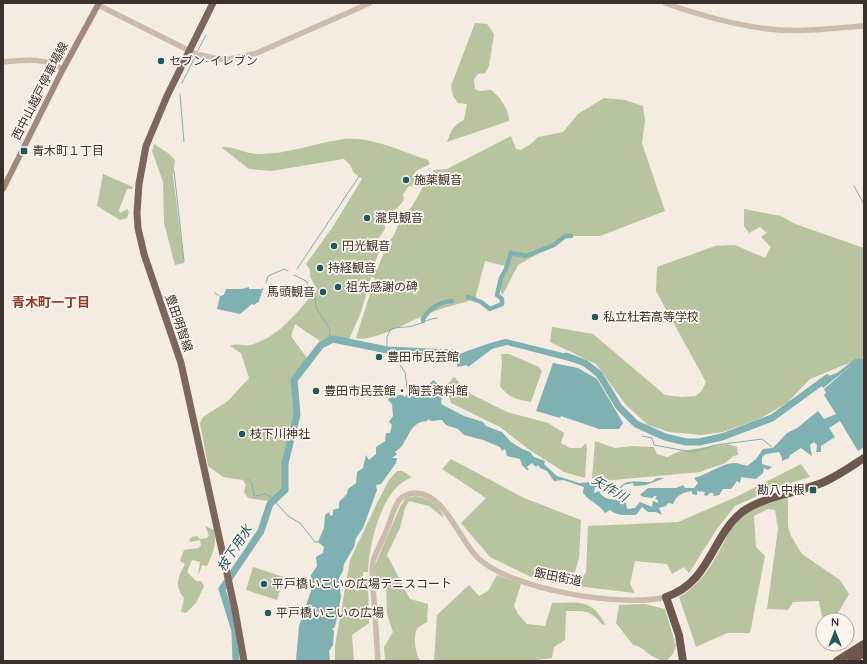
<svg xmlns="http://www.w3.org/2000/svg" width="867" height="664" font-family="Quicksand,'Noto Sans JP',sans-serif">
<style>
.green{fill:#b8c4a0}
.water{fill:#7fb0b2}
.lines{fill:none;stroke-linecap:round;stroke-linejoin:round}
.stream{stroke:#7fb0b2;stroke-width:1}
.canal{stroke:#7fb0b2;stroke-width:4.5}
.river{stroke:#7fb0b2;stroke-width:7}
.tertiary{stroke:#cdbbac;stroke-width:5.5}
.secondary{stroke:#a18a7d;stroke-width:6}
.primary{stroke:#7d675c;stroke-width:7}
.trunk{stroke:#6c584f;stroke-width:8}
.poi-dot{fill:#1f5a5e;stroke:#fbf5ee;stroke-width:1.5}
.labels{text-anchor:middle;stroke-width:3.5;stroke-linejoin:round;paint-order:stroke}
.poi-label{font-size:12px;fill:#3b302b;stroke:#fbf5ee;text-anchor:start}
.street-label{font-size:12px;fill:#3b302b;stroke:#fbf5ee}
.neighbourhood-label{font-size:13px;font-weight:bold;fill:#8c3b22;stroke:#fbf5ee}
.water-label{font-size:13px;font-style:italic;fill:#1f5a5e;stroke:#fbf5ee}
</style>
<rect width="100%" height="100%" fill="#f4ebe1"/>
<g class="green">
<path d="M 475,23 L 487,24 L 494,34 L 489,66 L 485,73 L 478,74 L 474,79 L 475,89 L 479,91 L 491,90 C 500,97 509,109 509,121 L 447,142 C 451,131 453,125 464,120 L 467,104 L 458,103 L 453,96 L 451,86 Z"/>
<path d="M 604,98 L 625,100 L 643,106 L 645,121 L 642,143 L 665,211 L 600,236 L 570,236 L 518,265 L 502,296 L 499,282 L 505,266 L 485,261 L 475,299 C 460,304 444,307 430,313 C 413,319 373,343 356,338 L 375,278 L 371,277 L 361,312 L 349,340 L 333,337 L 320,341 L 295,324 L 291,336 L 307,358 L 291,382 L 294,414 L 292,430 L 283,460 L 284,490 L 268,501 L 248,498 L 244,492 L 246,485 L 243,480 L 223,477 L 208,466 L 200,423 L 203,417 L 228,401 L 249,378 L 241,353 L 230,346 C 239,342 244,347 251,345 C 281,336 298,311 317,289 L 310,277 L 310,270 L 306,264 L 332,228 L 362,179 L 353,172 L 351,166 L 344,159 L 271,171 L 249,169 L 221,147 C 234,146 244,153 257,154 C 284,155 312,144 338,140 C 368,134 400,151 428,160 L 430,164 L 416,171 L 413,176 L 416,181 L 413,186 L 409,186 L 403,194 L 404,200 C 397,211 383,214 385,229 L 377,240 L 369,247 L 374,250 L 379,243 L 385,247 L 378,254 L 373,269 L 377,270 L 383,255 L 390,250 L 392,242 L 390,240 C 396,235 396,226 401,221 C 415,206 421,187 434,170 L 447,169 L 511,136 L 516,149 L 521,150 L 532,143 L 538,137 L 563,132 L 578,114 Z"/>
<path d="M 154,144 L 168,153 L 175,160 L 173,176 L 184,263 L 175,265 L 164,223 L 163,182 L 152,151 Z"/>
<path d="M 103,174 L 133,187 L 132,189 L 127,189 L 119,210 L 120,213 L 127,209 L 129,212 L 127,218 L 120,220 L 97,206 Z"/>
<path d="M 744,209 L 781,216 L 795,224 L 864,248 L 864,357 L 810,379 L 787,403 L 759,419 L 723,432 L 701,435 L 669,432 L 648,425 L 626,405 L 596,364 L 550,342 L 552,327 L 593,334 L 665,395 L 682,397 L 695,396 L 701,392 L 706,382 L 656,291 L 657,267 L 715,246 L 735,245 L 765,258 L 771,247 L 761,237 L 767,233 L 760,227 L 749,233 L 744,226 Z"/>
<path d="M 501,354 L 509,354 L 539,367 L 542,371 L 531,402 C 517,400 509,398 500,386 L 502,362 Z"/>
<path d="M 454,377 L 471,394 L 507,412 L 548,423 L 564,433 L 561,443 L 570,448 L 581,448 L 586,443 L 587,448 L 585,478 L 564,472 L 531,451 L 500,427 L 451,403 L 446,386 Z"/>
<path d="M 595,441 L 615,448 L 631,446 L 654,447 L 657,454 L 667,457 L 680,451 L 728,444 L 737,447 L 738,455 C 731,456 731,459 725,463 C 720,466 709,467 701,472 L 601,481 L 592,478 Z"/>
<path d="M 451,459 L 524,498 L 581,520 L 579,558 L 575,572 L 560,584 L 535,579 L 490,557 L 461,523 L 486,498 L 442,469 Z"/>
<path d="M 801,464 L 810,477 L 777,487 L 735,506 L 719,526 L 689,573 L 684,567 L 672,574 L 667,564 L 635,561 L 630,584 L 635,593 L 576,586 L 586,572 L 588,526 L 678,522 L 736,497 Z"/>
<path d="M 397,471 L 402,471 L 412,477 C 408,479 402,482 399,485 C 379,504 369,545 368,572 L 363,572 L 364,582 L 368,582 L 369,623 L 352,635 L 354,661 L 335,661 L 335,646 L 350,560 L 378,501 L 389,480 Z"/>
<path d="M 416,496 C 431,499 438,503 444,518 L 429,506 L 409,501 L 405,508 L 400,528 L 387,555 L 410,599 L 428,604 L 427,622 L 417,628 C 413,638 415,651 420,661 L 385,661 L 384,647 L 393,632 L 387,614 L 386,584 L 375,579 L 375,565 L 400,507 L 406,498 Z"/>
<path d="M 788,498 L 788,526 L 791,536 L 802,554 L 840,580 L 849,594 L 837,615 L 822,617 L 819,601 L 793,602 L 788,610 L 767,609 L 778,529 L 775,510 L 768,509 L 754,516 L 756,547 L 765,556 L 750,633 L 727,633 L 696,647 L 679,597 C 698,587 712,566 722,546 C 728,535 733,521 744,514 C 757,506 773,502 788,498 Z"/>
<path d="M 205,526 L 214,530 C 217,545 213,553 207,566 L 202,565 L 198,576 L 200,562 L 192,560 L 187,572 L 196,581 L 201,581 L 204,586 L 196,603 L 186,613 L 181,612 L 184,598 C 174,586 178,577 185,564 L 180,561 L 184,550 L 198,548 L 201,545 L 200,540 L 190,542 L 189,540 L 192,537 L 197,536 L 200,539 L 207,538 L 209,535 Z"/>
<path d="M 253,567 L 284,577 L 277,600 L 246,590 Z"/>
<path d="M 497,575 L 521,584 L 514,606 L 518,614 L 527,624 L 545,626 L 552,603 C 578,603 591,598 605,624 L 603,625 C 589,609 586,611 566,611 L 565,640 L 554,647 L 552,658 L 530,661 L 434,661 L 437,615 L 469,585 L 479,596 L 488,591 Z"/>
<path d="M 644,604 L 665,609 L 676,646 L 673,654 L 666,661 C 648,659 645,646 633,645 L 616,623 L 619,605 Z"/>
</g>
<g class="water">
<path d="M 249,287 L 249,289 L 262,289 L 258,302 L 254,305 L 252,304 L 240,314 L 217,309 L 220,296 L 224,295 L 226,289 L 242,289 Z"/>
<path d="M 506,339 L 575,356 L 573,362 L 507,345 L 492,349 L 468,367 L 467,365 L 457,367 L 457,364 L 454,362 C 456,360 456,358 457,356 C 461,352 499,340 506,339 Z"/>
<path d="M 864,358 L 864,447 L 858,451 L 840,421 L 829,428 L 835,437 L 821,446 L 821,452 L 816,452 L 817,445 L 814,442 L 810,445 L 812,456 L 801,448 L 790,455 L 789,458 L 782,461 L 782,458 L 779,452 L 766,454 L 762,457 L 762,464 L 772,467 L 768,470 L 764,468 L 763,473 L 756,479 L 741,477 L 740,483 L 737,481 L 731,489 L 723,489 L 719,495 L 714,496 L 713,493 L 710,493 L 707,496 L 704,495 L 705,492 L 697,491 L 697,495 L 692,494 L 692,491 C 684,492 676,495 673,504 L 668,503 L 666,506 L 659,508 L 662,515 L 656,512 L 648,512 L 642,507 L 636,515 C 626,515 617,516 610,510 L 605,513 C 599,504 589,501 583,493 L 584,487 L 563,480 L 554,481 L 547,471 L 540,468 L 538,465 L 536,467 L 532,463 L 527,467 L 529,470 L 527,470 L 522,465 L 520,459 L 507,456 L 505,449 L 502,451 L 500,447 L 483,440 L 464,435 L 458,429 L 446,425 L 442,420 L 431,421 L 428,419 L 427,421 C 407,422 409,444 395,452 L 397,454 L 392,458 L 397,458 L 396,463 L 381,484 L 376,485 L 377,490 L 363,528 L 356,538 L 354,547 L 344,564 L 343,571 L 339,578 L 341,597 L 335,627 L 332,629 L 334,631 L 333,645 L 329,651 L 330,661 L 296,660 L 299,626 L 312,588 L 311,575 L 317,566 L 316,557 L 323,553 L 324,547 L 318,542 L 324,528 L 325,515 L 329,512 L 330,516 L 333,515 L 333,510 L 339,508 L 339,502 L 347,494 L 348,489 L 356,483 L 357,472 L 363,468 L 366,455 L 369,460 L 376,454 L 376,447 L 385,441 L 386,433 L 390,433 L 392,425 L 389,422 L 393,416 L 392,404 L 388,400 L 390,396 L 402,395 L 405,397 L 408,393 C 420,392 426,389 433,380 L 443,388 L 441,404 L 464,416 L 483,422 L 486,426 L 502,432 L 511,442 L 522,449 L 530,452 L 534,457 L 545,461 L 544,464 L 557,476 L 579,483 L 592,482 L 595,486 L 613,483 L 614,486 L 620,487 C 627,478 642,483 651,482 L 657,478 L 664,478 L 646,485 L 634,486 L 633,483 L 624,485 L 621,488 L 610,489 L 609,490 L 616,492 L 616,494 L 613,495 L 607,493 L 605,487 L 595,487 L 594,493 L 599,491 C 604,503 618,497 626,503 L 627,509 L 635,508 L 640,502 L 652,507 L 653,501 L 658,503 L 658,500 L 655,499 L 657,496 L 654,496 L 653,498 L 644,497 L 640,495 L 648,488 L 676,488 L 683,485 L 685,488 L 694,488 L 698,483 L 694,478 C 707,475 720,464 734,463 C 738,463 743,465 747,466 L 756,459 L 763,449 L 773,448 L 787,433 L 797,428 L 818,411 L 824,419 L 836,414 L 824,395 L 826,393 L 824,389 L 852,365 L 823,388 L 818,380 L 837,373 L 855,359 Z"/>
<path d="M 553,363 L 578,368 L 597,379 L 623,423 L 619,429 L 599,429 L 561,416 L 560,418 L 536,411 Z"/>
</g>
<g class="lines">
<g class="stream">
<path d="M 197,52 L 206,35"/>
<path d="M 182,83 L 195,57"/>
<path d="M 180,94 L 184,142"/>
<path d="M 174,171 L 184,261"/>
<path d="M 854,186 L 864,204"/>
<path d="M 297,269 L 360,175"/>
<path d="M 294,275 L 306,281 L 315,298 L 316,307 L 330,330 L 329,340"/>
<path d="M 266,283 L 268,276 L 284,269 L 288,271"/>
<path d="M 215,293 L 219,296"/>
<path d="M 258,302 L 263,288"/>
<path d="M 387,350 L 387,337 L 390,330 C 398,326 405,328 412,326 C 421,324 427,319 437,318"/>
<path d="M 400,365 L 405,372 L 408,394"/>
<path d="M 642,436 L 652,438 L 654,445 L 692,452 L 716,445 L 762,439 L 772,447"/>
<path d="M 248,479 L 252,483 L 254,496 L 266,494 L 272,498 L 288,516 L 300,523 L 315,542 L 318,542"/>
</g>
<g class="canal">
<path d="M 468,297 L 481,302 L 490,309 L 502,304 L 502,299 L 497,295 L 501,278 L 506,269 L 511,253 L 526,256 L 554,245 L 565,236 L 571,236"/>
<path d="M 423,321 L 423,319 C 430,308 439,302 452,301"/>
</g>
<g class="river">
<path d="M 566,356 L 585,363 L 599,374 L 619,407 L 636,424 L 665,437 L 686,442 L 699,442 L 722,437 L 772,418 L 827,378"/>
<path d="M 236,661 L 235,631 L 222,589 L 261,531 L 270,504 L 285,490 L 285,463 L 297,415 L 294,380 L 321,345 L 333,339 L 387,350 L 451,353 L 463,359"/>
</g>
<g class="tertiary">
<path d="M 665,3 C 699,15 733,25 769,29 C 800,33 833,28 864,26"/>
<path d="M 98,5 L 196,54 L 218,59 L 230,59 L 257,53 L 370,3"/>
<path d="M 3,62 C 24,60 44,57 63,69"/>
<path d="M 378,661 L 372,570 L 373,561 C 376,552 381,543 385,534 C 390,523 393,509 399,500 C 403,496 410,493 415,493 C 445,493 459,540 478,558 C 511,590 624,608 666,597"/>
</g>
<path class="secondary" d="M 3,189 L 63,69 L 99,3"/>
<path class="primary" d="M 213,3 L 167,96 L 146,146 L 139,184 L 137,213 L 138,228 L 144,254 L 181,363 L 235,610 L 244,661"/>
<g class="trunk">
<path d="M 683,661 L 679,635 L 666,597 C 710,583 711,537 742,512 C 762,497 795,493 819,484 C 835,478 850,467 864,458"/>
<path d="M 837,661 L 864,644"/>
<path d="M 851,661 L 864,653"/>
</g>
</g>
<g class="poi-dot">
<circle cx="161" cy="61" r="4"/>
<rect x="20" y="147" width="8" height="8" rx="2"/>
<circle cx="406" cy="180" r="4"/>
<circle cx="367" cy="218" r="4"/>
<circle cx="334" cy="246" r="4"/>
<circle cx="320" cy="268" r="4"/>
<circle cx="338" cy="287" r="4"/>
<circle cx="323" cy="292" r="4"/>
<circle cx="595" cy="317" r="4"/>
<circle cx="379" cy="357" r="4"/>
<circle cx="316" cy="391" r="4"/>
<circle cx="242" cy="434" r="4"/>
<rect x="809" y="486" width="8" height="8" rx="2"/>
<circle cx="264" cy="584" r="4"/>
<circle cx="268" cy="613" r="4"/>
</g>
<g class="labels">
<g class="poi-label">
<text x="169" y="65">セブン-イレブン</text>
<text x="32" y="155">青木町１丁目</text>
<text x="414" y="184">施薬観音</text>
<text x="375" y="222">瀧見観音</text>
<text x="342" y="250">円光観音</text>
<text x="328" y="272">持経観音</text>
<text x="346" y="291">祖先感謝の碑</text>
<text x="315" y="296" text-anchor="end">馬頭観音</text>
<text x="603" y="321">私立杜若高等学校</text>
<text x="387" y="361">豊田市民芸館</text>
<text x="324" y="395">豊田市民芸館・陶芸資料館</text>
<text x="250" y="438">枝下川神社</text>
<text x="805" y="494" text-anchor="end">勘八中根</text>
<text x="272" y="588">平戸橋いこいの広場テニスコート</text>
<text x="276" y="617">平戸橋いこいの広場</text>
</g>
<g class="street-label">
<text transform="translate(40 91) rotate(-63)" y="4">西中山越戸停車場線</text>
<text transform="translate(179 323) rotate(71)" y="4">豊田明智線</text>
<text transform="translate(558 577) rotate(11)" y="4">飯田街道</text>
</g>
<g class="neighbourhood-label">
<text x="51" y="307">青木町一丁目</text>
</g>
<g class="water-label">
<text transform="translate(610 488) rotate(31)" y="5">矢作川</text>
<text transform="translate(234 548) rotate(-57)" y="5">枝下用水</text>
</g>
</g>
<rect width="867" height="664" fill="none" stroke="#3b302b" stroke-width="8"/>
<g transform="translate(835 632)"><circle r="19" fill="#fbf5ee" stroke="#aea6a0"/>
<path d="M0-3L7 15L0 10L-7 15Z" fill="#1f5a5e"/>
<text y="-6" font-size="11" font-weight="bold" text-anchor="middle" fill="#3b302b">N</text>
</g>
</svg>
